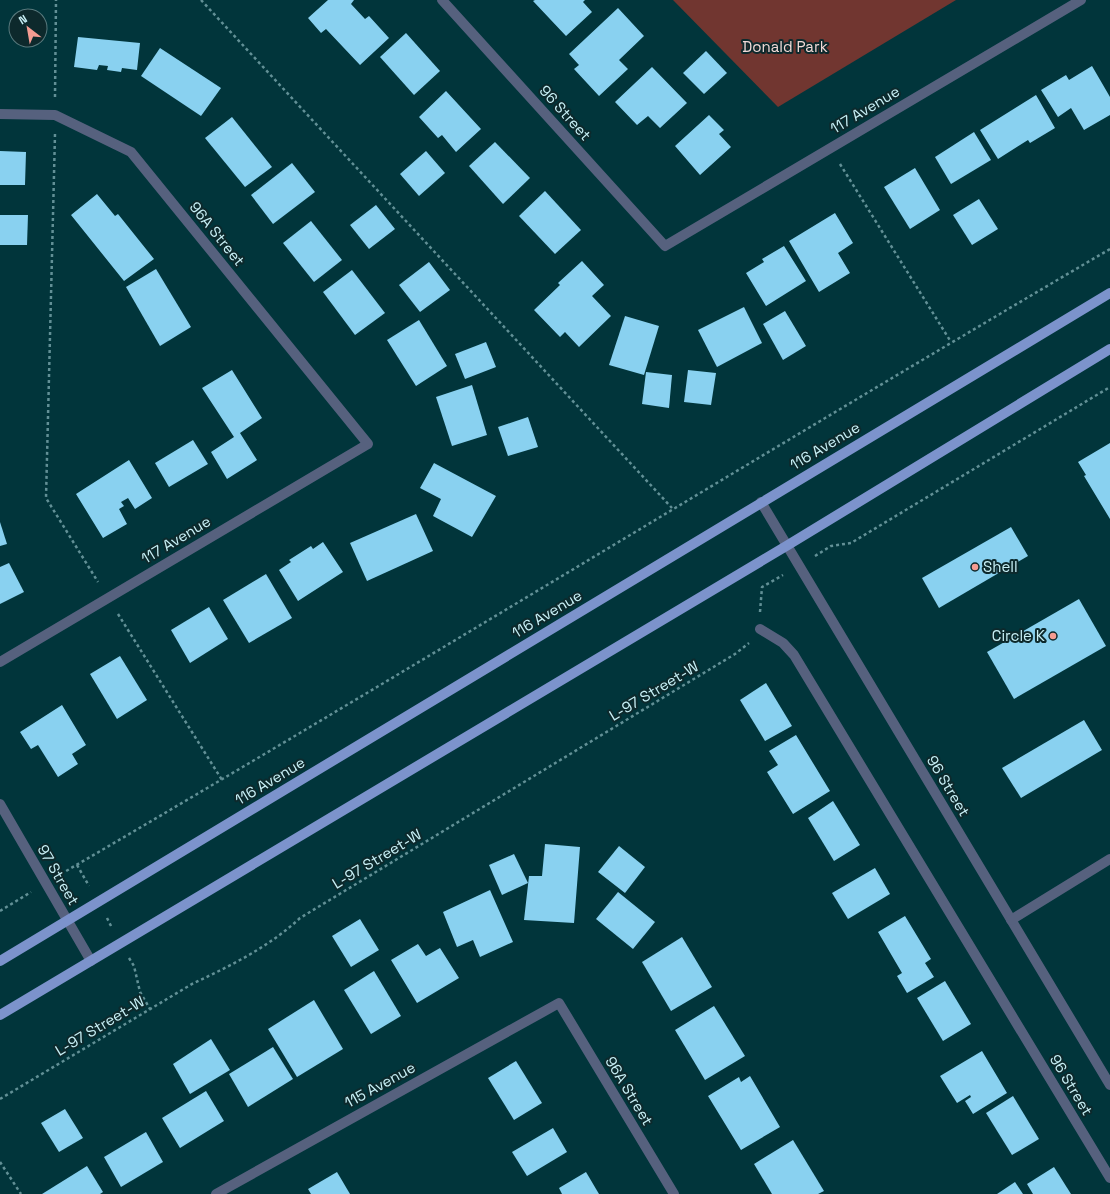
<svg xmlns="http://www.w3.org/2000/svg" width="1110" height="1194" font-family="'Space Grotesk',sans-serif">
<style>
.green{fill:#713630}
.building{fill:#89d1f0}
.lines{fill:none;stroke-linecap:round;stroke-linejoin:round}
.path{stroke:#629096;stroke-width:2.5;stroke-dasharray:3 3;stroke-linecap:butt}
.minor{stroke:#56617e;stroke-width:10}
.major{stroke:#7c93cc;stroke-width:10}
.poi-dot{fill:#f59c92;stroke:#0d292c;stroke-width:1.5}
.labels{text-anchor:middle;stroke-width:4;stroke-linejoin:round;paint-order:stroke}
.park-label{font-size:15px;fill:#f2dad7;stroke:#0d292c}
.street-label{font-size:15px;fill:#c8f0f6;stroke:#0d292c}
.poi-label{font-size:15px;fill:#c8f0f6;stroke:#0d292c;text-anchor:start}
</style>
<rect width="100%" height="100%" fill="#01353b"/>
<path class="green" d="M 673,0 L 956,0 L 778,107 Z"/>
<g class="building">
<path d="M 328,0 L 354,0 L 351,4 L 365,19 L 369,16 L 389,38 L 360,65 L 326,29 L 321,33 L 308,18 Z"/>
<path d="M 535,0 L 585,0 L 583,2 L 592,12 L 566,36 L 533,1 Z"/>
<path d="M 618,8 L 644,36 L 619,60 L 628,69 L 599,96 L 574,69 L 579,65 L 569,54 Z"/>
<path d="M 406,33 L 440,71 L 414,95 L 380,57 Z"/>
<path d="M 78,37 L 140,43 L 137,70 L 122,68 L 121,72 L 107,70 L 108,66 L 99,65 L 97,70 L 74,67 Z"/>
<path d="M 160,48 L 221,88 L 201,116 L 141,76 Z"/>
<path d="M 706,51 L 727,73 L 704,94 L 683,73 Z"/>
<path d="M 1092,66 L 1110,97 L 1110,115 L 1084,130 L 1071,108 L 1058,117 L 1041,90 L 1066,75 L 1069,80 Z"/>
<path d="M 652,67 L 687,103 L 660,128 L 648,116 L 637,125 L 615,102 Z"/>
<path d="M 446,91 L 481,129 L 456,152 L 442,135 L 438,138 L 419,117 Z"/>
<path d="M 1036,95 L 1055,128 L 1030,143 L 1028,140 L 998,159 L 980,130 Z"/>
<path d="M 709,115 L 724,130 L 719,134 L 731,147 L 700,175 L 675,146 Z"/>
<path d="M 232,117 L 272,167 L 245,187 L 205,138 Z"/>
<path d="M 974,132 L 991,160 L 951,184 L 935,157 Z"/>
<path d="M 495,142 L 530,178 L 503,204 L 469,166 Z"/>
<path d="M 0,151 L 26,152 L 25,185 L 0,185 Z"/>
<path d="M 426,151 L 445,173 L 419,196 L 400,174 Z"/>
<path d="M 292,163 L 315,192 L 273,224 L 251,195 Z"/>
<path d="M 915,168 L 940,210 L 910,229 L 884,187 Z"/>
<path d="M 545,191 L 581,230 L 555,254 L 519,216 Z"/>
<path d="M 97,194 L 115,216 L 118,214 L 154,259 L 124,281 L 71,215 Z"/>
<path d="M 979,199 L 998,229 L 972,245 L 953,215 Z"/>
<path d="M 376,205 L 395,229 L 369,249 L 350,225 Z"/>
<path d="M 835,213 L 853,243 L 838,253 L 850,273 L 819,292 L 789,241 Z"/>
<path d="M 0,215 L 28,215 L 27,245 L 0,245 Z"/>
<path d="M 311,221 L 342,260 L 314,282 L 283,243 Z"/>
<path d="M 784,246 L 806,281 L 766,306 L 746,273 L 764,262 L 762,259 Z"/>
<path d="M 582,261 L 604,285 L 592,296 L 611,316 L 579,347 L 565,332 L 560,337 L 534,310 L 560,285 L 558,283 Z"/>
<path d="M 429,262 L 450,290 L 420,312 L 399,285 Z"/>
<path d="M 156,269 L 191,327 L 160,346 L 126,287 Z"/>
<path d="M 352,270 L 385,313 L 355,335 L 323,292 Z"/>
<path d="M 744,307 L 762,343 L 717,367 L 698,330 Z"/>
<path d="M 785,311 L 806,346 L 783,360 L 763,324 Z"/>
<path d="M 625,316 L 659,326 L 644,375 L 609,365 Z"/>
<path d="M 419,320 L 447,366 L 416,386 L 387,340 Z"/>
<path d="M 486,342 L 496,367 L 465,379 L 455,354 Z"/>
<path d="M 232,370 L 262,418 L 240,433 L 257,460 L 227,479 L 211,452 L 234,437 L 202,388 Z"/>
<path d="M 688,370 L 716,373 L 711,405 L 684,402 Z"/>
<path d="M 646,372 L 672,375 L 669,408 L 642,404 Z"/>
<path d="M 472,385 L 487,435 L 452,446 L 436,397 Z"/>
<path d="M 528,417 L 538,447 L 508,456 L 498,427 Z"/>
<path d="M 193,440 L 208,464 L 169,487 L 155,463 Z"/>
<path d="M 1110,443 L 1110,519 L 1084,476 L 1086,475 L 1078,462 Z"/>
<path d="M 129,460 L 152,498 L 135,509 L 128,498 L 121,502 L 124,506 L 119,509 L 127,524 L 103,538 L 76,494 Z"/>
<path d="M 434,463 L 496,496 L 472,537 L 433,516 L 441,499 L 420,488 Z"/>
<path d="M 416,514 L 433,551 L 367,581 L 350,543 Z"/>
<path d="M 0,522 L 7,544 L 0,546 Z"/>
<path d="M 1011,527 L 1028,556 L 939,608 L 922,578 Z"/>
<path d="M 323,542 L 343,572 L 298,601 L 279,570 L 291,562 L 289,560 L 311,546 L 313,549 Z"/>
<path d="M 9,563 L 24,592 L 0,604 L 0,567 Z"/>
<path d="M 266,574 L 292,618 L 249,643 L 223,600 Z"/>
<path d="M 1079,599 L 1106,646 L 1014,699 L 987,652 Z"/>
<path d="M 209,607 L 228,639 L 190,663 L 171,630 Z"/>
<path d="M 120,656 L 147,700 L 117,719 L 90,674 Z"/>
<path d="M 766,683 L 792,726 L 765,741 L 740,700 Z"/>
<path d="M 62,705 L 86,745 L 72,754 L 78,764 L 58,777 L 38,745 L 31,749 L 20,732 Z"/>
<path d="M 1084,720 L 1102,750 L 1021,798 L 1002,768 Z"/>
<path d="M 796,735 L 830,791 L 793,814 L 767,772 L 778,765 L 769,751 Z"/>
<path d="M 833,801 L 860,845 L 834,861 L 808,818 Z"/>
<path d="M 545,844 L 580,847 L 574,923 L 524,920 L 529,876 L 542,876 Z"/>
<path d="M 619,846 L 645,867 L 625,893 L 598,872 Z"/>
<path d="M 514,854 L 528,883 L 502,895 L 489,865 Z"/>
<path d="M 875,868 L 890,894 L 848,919 L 832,893 Z"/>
<path d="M 490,890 L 513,942 L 480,957 L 473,940 L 457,947 L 443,912 Z"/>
<path d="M 618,892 L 655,922 L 633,949 L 596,919 Z"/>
<path d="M 905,916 L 931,959 L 925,963 L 934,977 L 907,993 L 897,976 L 902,973 L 878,932 Z"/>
<path d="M 360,919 L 379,950 L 351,967 L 332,936 Z"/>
<path d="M 682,937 L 712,987 L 671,1011 L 642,962 Z"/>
<path d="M 418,944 L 426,956 L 440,948 L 459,978 L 417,1003 L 391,960 Z"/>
<path d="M 374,971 L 401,1016 L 371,1034 L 344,990 Z"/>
<path d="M 945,981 L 971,1024 L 943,1041 L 917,998 Z"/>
<path d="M 314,1000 L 343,1049 L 297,1077 L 268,1029 Z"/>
<path d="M 714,1006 L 745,1056 L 705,1080 L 675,1030 Z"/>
<path d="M 211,1039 L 230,1070 L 190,1094 L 173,1064 Z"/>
<path d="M 273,1047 L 293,1079 L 248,1107 L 229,1074 Z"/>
<path d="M 982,1051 L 1007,1093 L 973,1114 L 965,1101 L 971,1097 L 970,1095 L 957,1103 L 940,1076 Z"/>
<path d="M 516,1061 L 542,1103 L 514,1120 L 488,1078 Z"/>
<path d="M 750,1076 L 780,1127 L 741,1150 L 708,1096 L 739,1077 L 741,1082 Z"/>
<path d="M 206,1091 L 224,1121 L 180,1148 L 162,1118 Z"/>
<path d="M 1013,1096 L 1039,1139 L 1012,1155 L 986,1113 Z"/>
<path d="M 65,1109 L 83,1138 L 59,1152 L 41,1123 Z"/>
<path d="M 553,1128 L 567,1152 L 527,1176 L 512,1152 Z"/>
<path d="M 146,1132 L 163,1162 L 121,1187 L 104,1157 Z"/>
<path d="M 793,1140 L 824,1191 L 818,1194 L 772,1194 L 754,1164 Z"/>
<path d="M 87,1166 L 103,1192 L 100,1194 L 42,1194 Z"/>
<path d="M 1054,1167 L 1071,1194 L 1033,1194 L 1027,1184 Z"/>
<path d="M 337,1172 L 350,1194 L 311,1194 L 308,1189 Z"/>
<path d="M 586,1172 L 599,1194 L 562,1194 L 559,1188 Z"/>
<path d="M 1015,1182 L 1023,1194 L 997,1194 Z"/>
</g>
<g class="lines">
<g class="path">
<path d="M 201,0 L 672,508"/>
<path d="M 55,97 L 56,0"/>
<path d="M 55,134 L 46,498 L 98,582"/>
<path d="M 840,164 L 951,342"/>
<path d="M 815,556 L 831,546 L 851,543 L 1110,387"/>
<path d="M 760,612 L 762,587 L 783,575"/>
<path d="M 118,614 L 222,780"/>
<path d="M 77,865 L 89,886"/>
<path d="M 61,874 C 412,669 759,455 1110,249"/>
<path d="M 0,911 L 31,892"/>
<path d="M 107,918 L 112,928"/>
<path d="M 129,958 L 134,966 L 140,992 L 150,1009"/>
<path d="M 0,1099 L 192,984 C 230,966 269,947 300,918 L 735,654 L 749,643"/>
<path d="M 0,1162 L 21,1194"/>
</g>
<g class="minor">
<path d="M 442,0 L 665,246 L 1081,0"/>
<path d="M 0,114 L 55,115 L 131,152 L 368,444 L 0,662"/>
<path d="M 761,502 L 1110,1085"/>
<path d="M 760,629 L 783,643 L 794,655 L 1110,1178"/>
<path d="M 0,804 L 91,961"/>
<path d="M 1011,920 L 1110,859"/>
<path d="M 216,1194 L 559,1003 L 674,1194"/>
</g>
<g class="major">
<path d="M 0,961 L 1110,293"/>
<path d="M 0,1015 L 788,545 L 1110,349"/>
</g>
</g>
<g class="poi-dot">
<circle cx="975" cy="567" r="4"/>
<circle cx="1053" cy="636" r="4"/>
</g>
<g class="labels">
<g class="park-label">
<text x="785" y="52">Donald Park</text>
</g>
<g class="street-label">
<text transform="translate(865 110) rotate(-31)" y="5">117 Avenue</text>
<text transform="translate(565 113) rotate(48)" y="5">96 Street</text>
<text transform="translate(217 234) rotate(51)" y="5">96A Street</text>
<text transform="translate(825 446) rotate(-31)" y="5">116 Avenue</text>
<text transform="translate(176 540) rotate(-31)" y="5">117 Avenue</text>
<text transform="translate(547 614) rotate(-31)" y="5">116 Avenue</text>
<text transform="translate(654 691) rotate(-31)" y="5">L-97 Street-W</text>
<text transform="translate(270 781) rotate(-31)" y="5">116 Avenue</text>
<text transform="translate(948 786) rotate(59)" y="5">96 Street</text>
<text transform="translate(377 859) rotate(-31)" y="5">L-97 Street-W</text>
<text transform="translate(58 875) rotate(60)" y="5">97 Street</text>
<text transform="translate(100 1026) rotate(-31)" y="5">L-97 Street-W</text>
<text transform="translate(380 1085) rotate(-29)" y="5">115 Avenue</text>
<text transform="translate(1071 1085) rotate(59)" y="5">96 Street</text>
<text transform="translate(629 1091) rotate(59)" y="5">96A Street</text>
</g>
<g class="poi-label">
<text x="983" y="572">Shell</text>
<text x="1045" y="641" text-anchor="end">Circle K</text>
</g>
</g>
<g transform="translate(28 28) rotate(329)"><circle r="19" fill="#0d292c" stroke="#58797d"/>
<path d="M0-3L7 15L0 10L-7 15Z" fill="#f59c92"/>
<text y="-6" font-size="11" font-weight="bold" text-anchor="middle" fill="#c8f0f6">N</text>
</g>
</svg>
